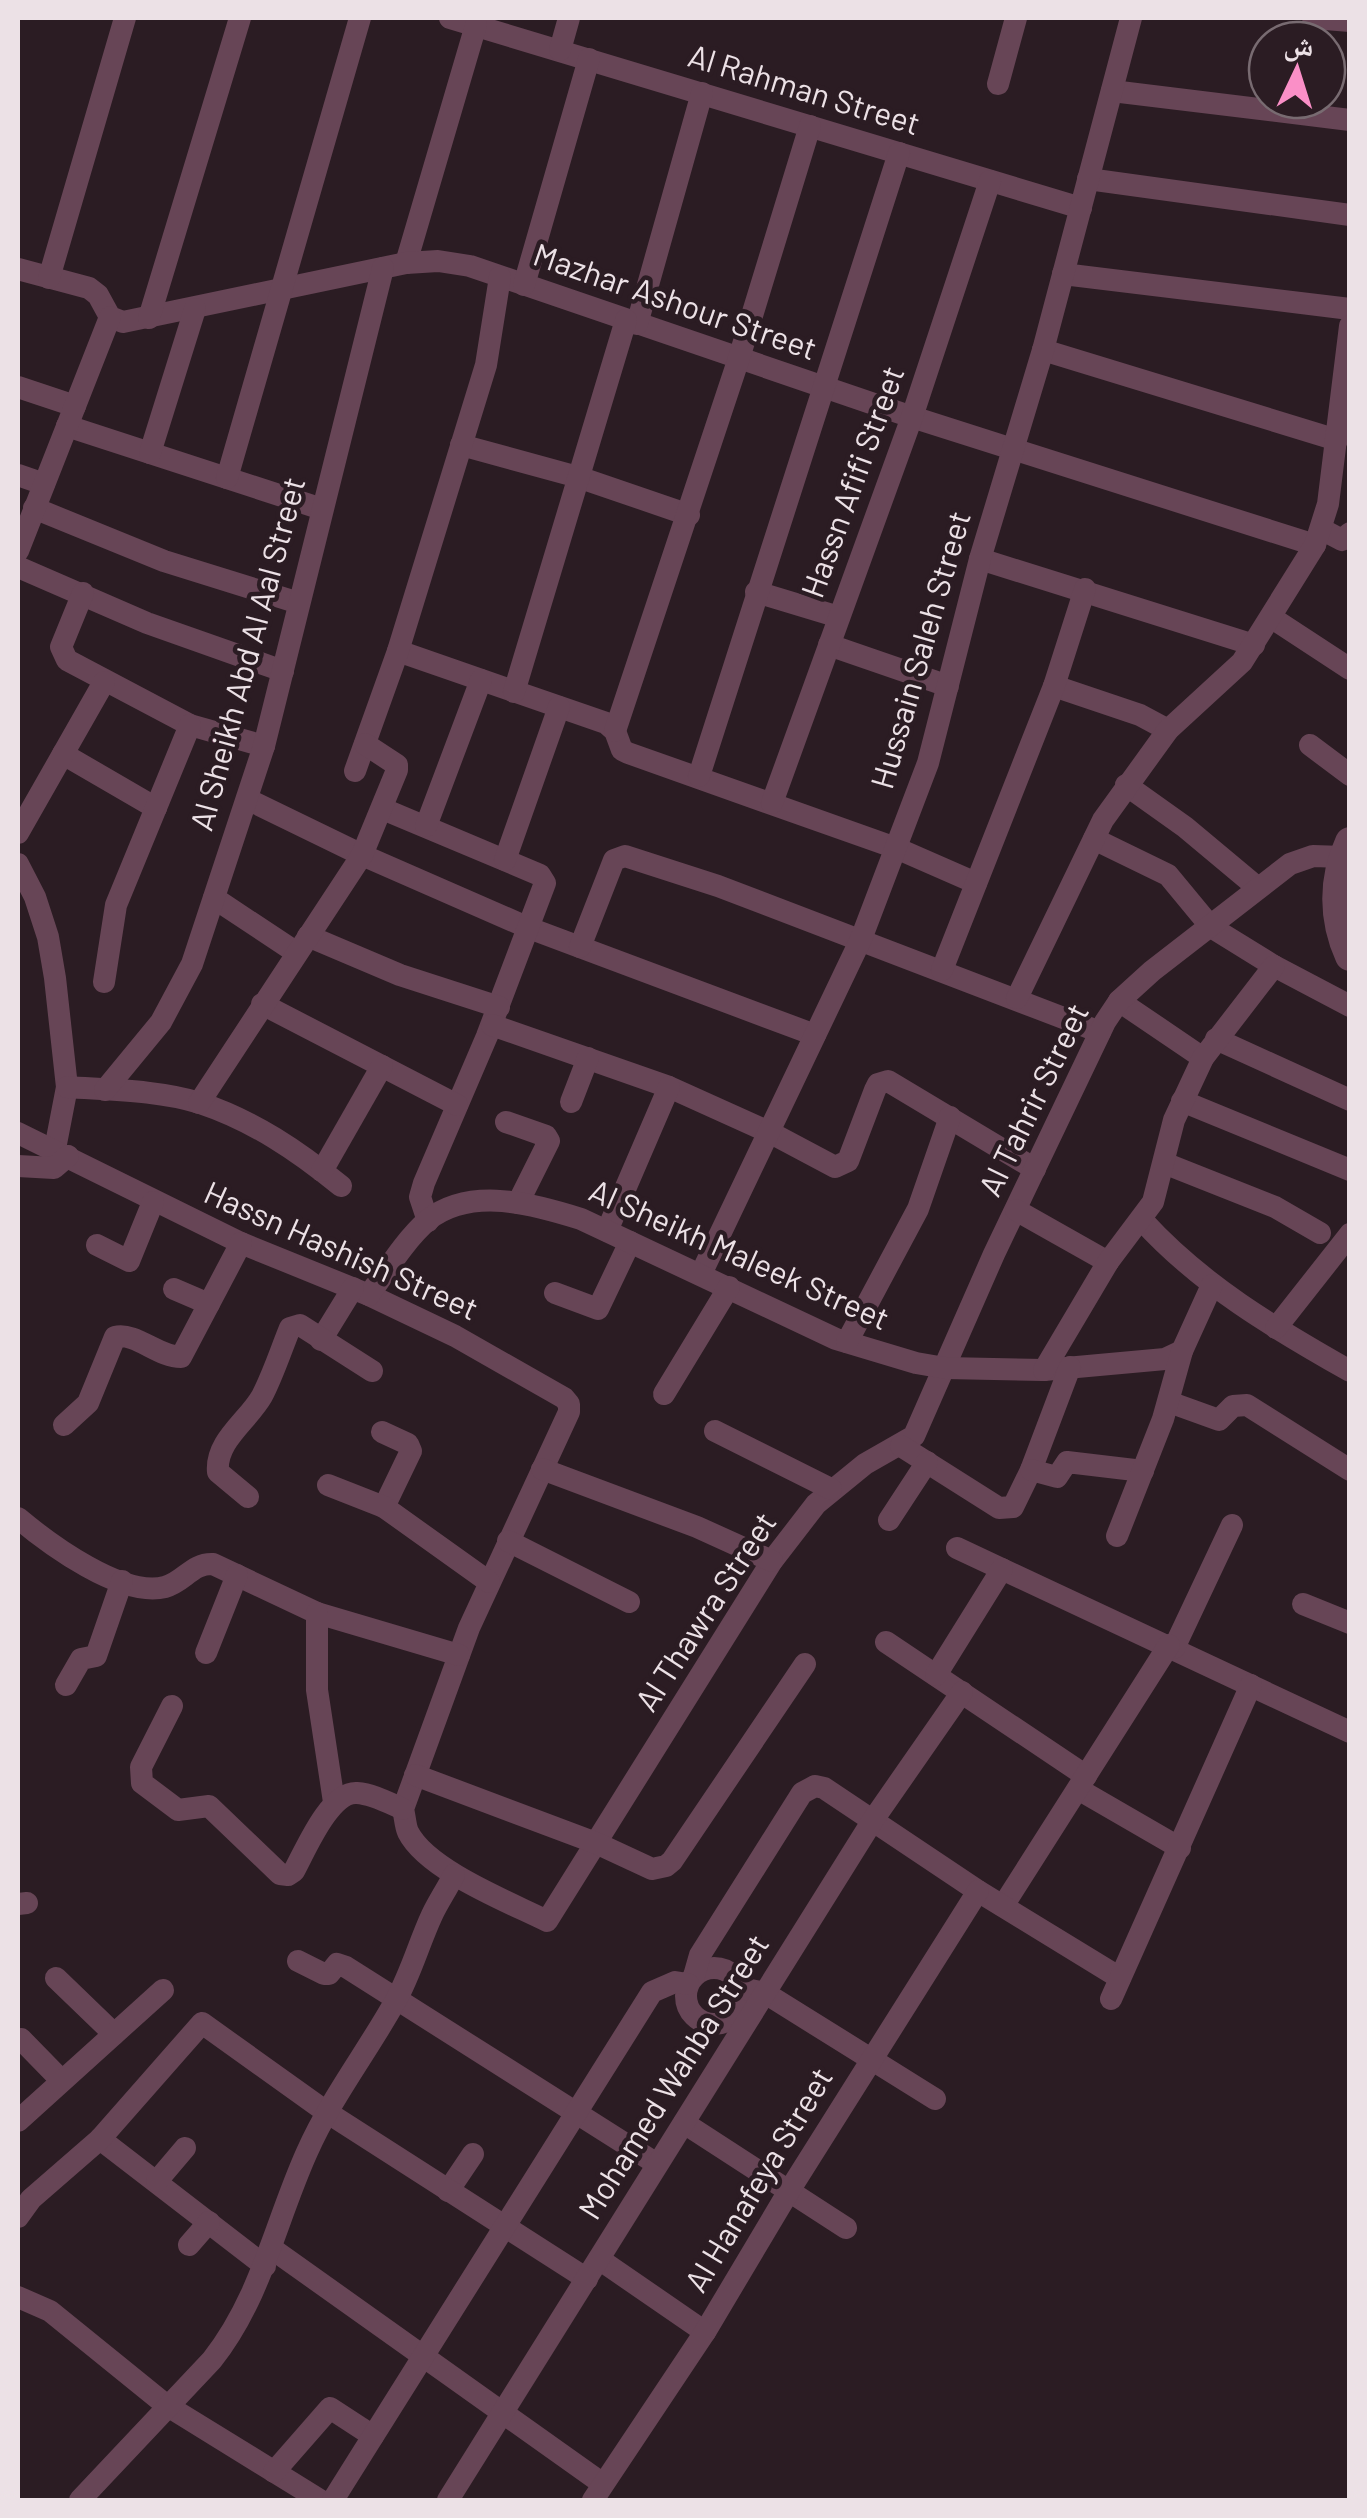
<svg xmlns="http://www.w3.org/2000/svg" width="1367" height="2518" font-family="Barlow,'Noto Naskh Arabic',sans-serif">
<style>
.lines{fill:none;stroke-linecap:round;stroke-linejoin:round}
.minor{stroke:#674556;stroke-width:22}
.tertiary{stroke:#674556;stroke-width:30}
.labels{text-anchor:middle;stroke-width:9;stroke-linejoin:round;paint-order:stroke}
.street-label{font-size:32px;fill:#ece1e6;stroke:#2b1c23}
</style>
<rect width="100%" height="100%" fill="#2b1c23"/>
<g class="lines">
<g class="minor">
<path d="M 450,18 L 1081,208"/>
<path d="M 1313,18 L 1350,21"/>
<path d="M 560,50 L 569,18"/>
<path d="M 998,84 L 1016,18"/>
<path d="M 1112,91 L 1350,120"/>
<path d="M 1088,179 L 1350,215"/>
<path d="M 406,263 L 476,25"/>
<path d="M 18,269 L 89,288 L 98,295 L 110,317 L 123,322 L 406,263 L 438,261 L 470,266 L 912,417 L 1315,545"/>
<path d="M 1063,274 L 1350,309"/>
<path d="M 49,278 L 125,18"/>
<path d="M 524,285 L 589,59"/>
<path d="M 149,318 L 240,18"/>
<path d="M 637,324 L 702,93"/>
<path d="M 1043,350 L 1337,440"/>
<path d="M 18,387 L 75,406"/>
<path d="M 67,426 L 322,509"/>
<path d="M 461,445 L 578,477 L 689,515"/>
<path d="M 150,453 L 195,309"/>
<path d="M 18,475 L 44,484"/>
<path d="M 227,478 L 360,18"/>
<path d="M 34,508 L 164,561 L 299,603"/>
<path d="M 1321,529 L 1342,540 L 1350,533"/>
<path d="M 18,551 L 110,317"/>
<path d="M 980,559 L 1254,645"/>
<path d="M 18,567 L 147,623 L 283,671"/>
<path d="M 756,592 L 839,617"/>
<path d="M 83,593 L 61,647 L 67,660 L 190,725 L 264,746"/>
<path d="M 1272,618 L 1350,669"/>
<path d="M 829,645 L 948,686"/>
<path d="M 398,651 L 606,723 L 615,731 L 622,750 L 628,753 L 896,848 L 976,883"/>
<path d="M 1054,686 L 1140,715 L 1168,730"/>
<path d="M 514,692 L 626,320"/>
<path d="M 615,731 L 739,358 L 810,126"/>
<path d="M 1310,745 L 1350,775"/>
<path d="M 63,754 L 156,808"/>
<path d="M 355,771 L 398,651 L 486,365 L 500,277"/>
<path d="M 699,776 L 899,153"/>
<path d="M 1126,785 L 1185,827 L 1258,888"/>
<path d="M 247,799 L 362,855 L 529,928 L 815,1035"/>
<path d="M 772,803 L 912,417 L 990,181"/>
<path d="M 383,809 L 540,875 L 545,883 L 487,1036 L 424,1183 L 420,1197 L 428,1221"/>
<path d="M 426,826 L 481,680"/>
<path d="M 18,833 L 104,682"/>
<path d="M 1094,839 L 1168,875 L 1211,927 L 1274,966 L 1350,1006"/>
<path d="M 505,860 L 559,707"/>
<path d="M 18,864 L 35,897 L 48,937 L 55,978 L 67,1087 L 55,1149"/>
<path d="M 214,898 L 297,953"/>
<path d="M 308,936 L 400,975 L 499,1007"/>
<path d="M 580,947 L 614,860 L 625,856 L 718,886 L 1100,1032"/>
<path d="M 942,970 L 1054,686 L 1085,589"/>
<path d="M 104,982 L 116,905 L 190,725"/>
<path d="M 1017,998 L 1103,820 L 1168,730 L 1242,662 L 1315,545 L 1328,504 L 1350,326"/>
<path d="M 1119,1001 L 1203,1058"/>
<path d="M 262,1004 L 457,1105"/>
<path d="M 492,1025 L 669,1087 L 771,1133 L 835,1167 L 848,1161 L 875,1090 L 878,1084 L 888,1081 L 1035,1169"/>
<path d="M 1216,1039 L 1350,1100"/>
<path d="M 67,1087 C 110,1090 158,1090 200,1103 C 254,1121 298,1151 341,1186"/>
<path d="M 105,1090 L 161,1022 L 192,964 L 264,746 L 383,268"/>
<path d="M 1182,1101 L 1350,1170"/>
<path d="M 571,1102 L 588,1058"/>
<path d="M 199,1103 L 362,855 L 397,770 L 397,765 L 365,744"/>
<path d="M 506,1122 L 546,1136 L 549,1141 L 518,1203"/>
<path d="M 18,1133 L 241,1243 L 369,1295 L 455,1336 L 564,1398 L 569,1404 L 569,1412 L 469,1628 L 403,1809 C 405,1816 405,1825 408,1832 C 427,1870 509,1902 547,1921 L 772,1561 L 816,1504 L 865,1464 L 914,1436 L 994,1254 L 1105,1022 L 1119,1001 L 1152,971 L 1290,864 L 1313,856 L 1343,857"/>
<path d="M 1164,1163 L 1275,1207 L 1320,1233"/>
<path d="M 18,1166 L 54,1168 L 68,1156"/>
<path d="M 322,1171 L 382,1066"/>
<path d="M 1016,1210 L 1108,1262"/>
<path d="M 1142,1220 C 1201,1285 1274,1328 1350,1371"/>
<path d="M 607,1231 L 669,1087"/>
<path d="M 97,1245 L 129,1261 L 153,1202"/>
<path d="M 701,1274 L 861,939 L 928,763 L 980,559 L 1043,350 L 1131,18"/>
<path d="M 174,1289 L 209,1304"/>
<path d="M 555,1293 L 598,1309 L 630,1242"/>
<path d="M 369,1295 C 387,1270 405,1240 428,1220 C 471,1186 533,1204 581,1219 L 836,1339 L 916,1363 L 945,1368 L 1044,1370 L 1165,1359 L 1182,1351"/>
<path d="M 1276,1328 L 1350,1234"/>
<path d="M 321,1340 L 353,1288"/>
<path d="M 847,1342 L 918,1209 L 950,1117"/>
<path d="M 1044,1370 L 1108,1262 L 1153,1202 L 1174,1120 L 1203,1058 L 1274,966"/>
<path d="M 664,1394 L 729,1287"/>
<path d="M 1169,1402 L 1219,1420 L 1233,1406 L 1247,1405 L 1350,1470"/>
<path d="M 64,1425 L 88,1403 L 115,1337 C 136,1332 158,1357 181,1357 L 241,1243"/>
<path d="M 715,1431 L 831,1489"/>
<path d="M 382,1432 L 408,1444 L 411,1451 L 384,1507"/>
<path d="M 901,1446 L 999,1508 L 1013,1507 L 1031,1470 L 1070,1367"/>
<path d="M 542,1469 L 697,1527 L 772,1561"/>
<path d="M 1031,1470 L 1057,1477 L 1067,1462 L 1143,1471"/>
<path d="M 328,1485 L 384,1507 L 489,1582"/>
<path d="M 248,1497 L 218,1472 C 215,1441 248,1421 262,1396 C 273,1375 281,1350 290,1328 L 300,1325 L 372,1371"/>
<path d="M 18,1518 C 49,1544 122,1598 165,1587 C 184,1582 192,1563 213,1564 L 317,1613 L 459,1655"/>
<path d="M 889,1520 L 927,1462"/>
<path d="M 1117,1536 L 1163,1419 L 1182,1351 L 1212,1285"/>
<path d="M 508,1541 L 629,1602"/>
<path d="M 957,1548 L 1350,1732"/>
<path d="M 1303,1604 L 1350,1623"/>
<path d="M 317,1613 L 317,1690 L 334,1802"/>
<path d="M 886,1642 L 1086,1776"/>
<path d="M 1174,1648 L 1232,1525"/>
<path d="M 206,1653 L 237,1575"/>
<path d="M 936,1675 L 1002,1569"/>
<path d="M 66,1685 L 81,1659 L 96,1656 L 122,1581"/>
<path d="M 172,1706 L 141,1767 L 142,1783 L 178,1810 L 209,1806 L 280,1874 L 288,1875 L 294,1871 C 306,1849 330,1791 357,1793 C 373,1794 389,1803 403,1809"/>
<path d="M 415,1775 L 596,1843 L 652,1869 L 666,1866 L 672,1861 L 805,1664"/>
<path d="M 1078,1789 L 1180,1848"/>
<path d="M 18,1904 L 27,1903"/>
<path d="M 1003,1906 L 1169,1645"/>
<path d="M 298,1961 L 324,1974 L 329,1974 L 337,1964 L 346,1967 L 657,2164"/>
<circle cx="714" cy="1996" r="28"/>
<path d="M 694,1976 L 700,1955 L 802,1793 L 815,1786 L 824,1788 L 978,1891 L 1120,1978"/>
<path d="M 56,1978 L 114,2034"/>
<path d="M 741,1988 L 765,1993 L 935,2099"/>
<path d="M 1111,1999 L 1251,1685"/>
<path d="M 21,2039 L 62,2081"/>
<path d="M 18,2121 L 163,1990"/>
<path d="M 684,2123 L 846,2228"/>
<path d="M 100,2139 L 265,2266"/>
<path d="M 157,2181 L 185,2148"/>
<path d="M 448,2191 L 473,2154"/>
<path d="M 18,2217 L 31,2199 L 100,2139 L 202,2023 L 325,2111 L 587,2279"/>
<path d="M 189,2245 L 209,2222"/>
<path d="M 271,2248 L 603,2484"/>
<path d="M 599,2259 L 705,2332"/>
<path d="M 18,2297 L 50,2311 L 166,2405 L 320,2500"/>
<path d="M 274,2472 L 330,2408 L 373,2436"/>
<path d="M 80,2500 L 212,2360 C 261,2298 275,2223 307,2152 C 331,2098 367,2052 396,2000 C 411,1973 419,1943 432,1915 C 438,1902 447,1889 454,1875"/>
<path d="M 333,2500 L 652,1992 L 675,1982 L 688,1984"/>
<path d="M 448,2500 L 873,1820 L 962,1692"/>
<path d="M 593,2500 L 705,2332 L 789,2191 L 978,1891"/>
</g>
<path class="tertiary" d="M 1350,842 C 1333,879 1333,919 1350,956"/>
</g>
<g class="labels">
<g class="street-label">
<text transform="translate(804 90) rotate(17)" y="11">Al Rahman Street</text>
<text transform="translate(675 302) rotate(19)" y="11">Mazhar Ashour Street</text>
<text transform="translate(853 482) rotate(-70)" y="11">Hassn Afifi Street</text>
<text transform="translate(921 650) rotate(-74)" y="11">Hussain Saleh Street</text>
<text transform="translate(248 654) rotate(-75)" y="11">Al Sheikh Abd Al Aal Street</text>
<text transform="translate(1034 1100) rotate(-64)" y="11">Al Tahrir Street</text>
<text transform="translate(341 1251) rotate(24)" y="11">Hassn Hashish Street</text>
<text transform="translate(739 1255) rotate(24)" y="11">Al Sheikh Maleek Street</text>
<text transform="translate(706 1612) rotate(-57)" y="11">Al Thawra Street</text>
<text transform="translate(674 2077) rotate(-58)" y="11">Mohamed Wahba Street</text>
<text transform="translate(759 2180) rotate(-59)" y="11">Al Hanafeya Street</text>
</g>
</g>
<rect width="1367" height="2518" fill="none" stroke="#ece1e6" stroke-width="40"/>
<g transform="translate(1297 70) rotate(4)"><circle r="48" fill="#2b1c23" stroke="#786b71" stroke-width="2.5"/>
<path d="M0-8L18 38L0 25L-18 38Z" fill="#fa8fc7"/>
<text y="-15" font-size="28" font-weight="bold" text-anchor="middle" fill="#ece1e6">ش</text>
</g>
</svg>
